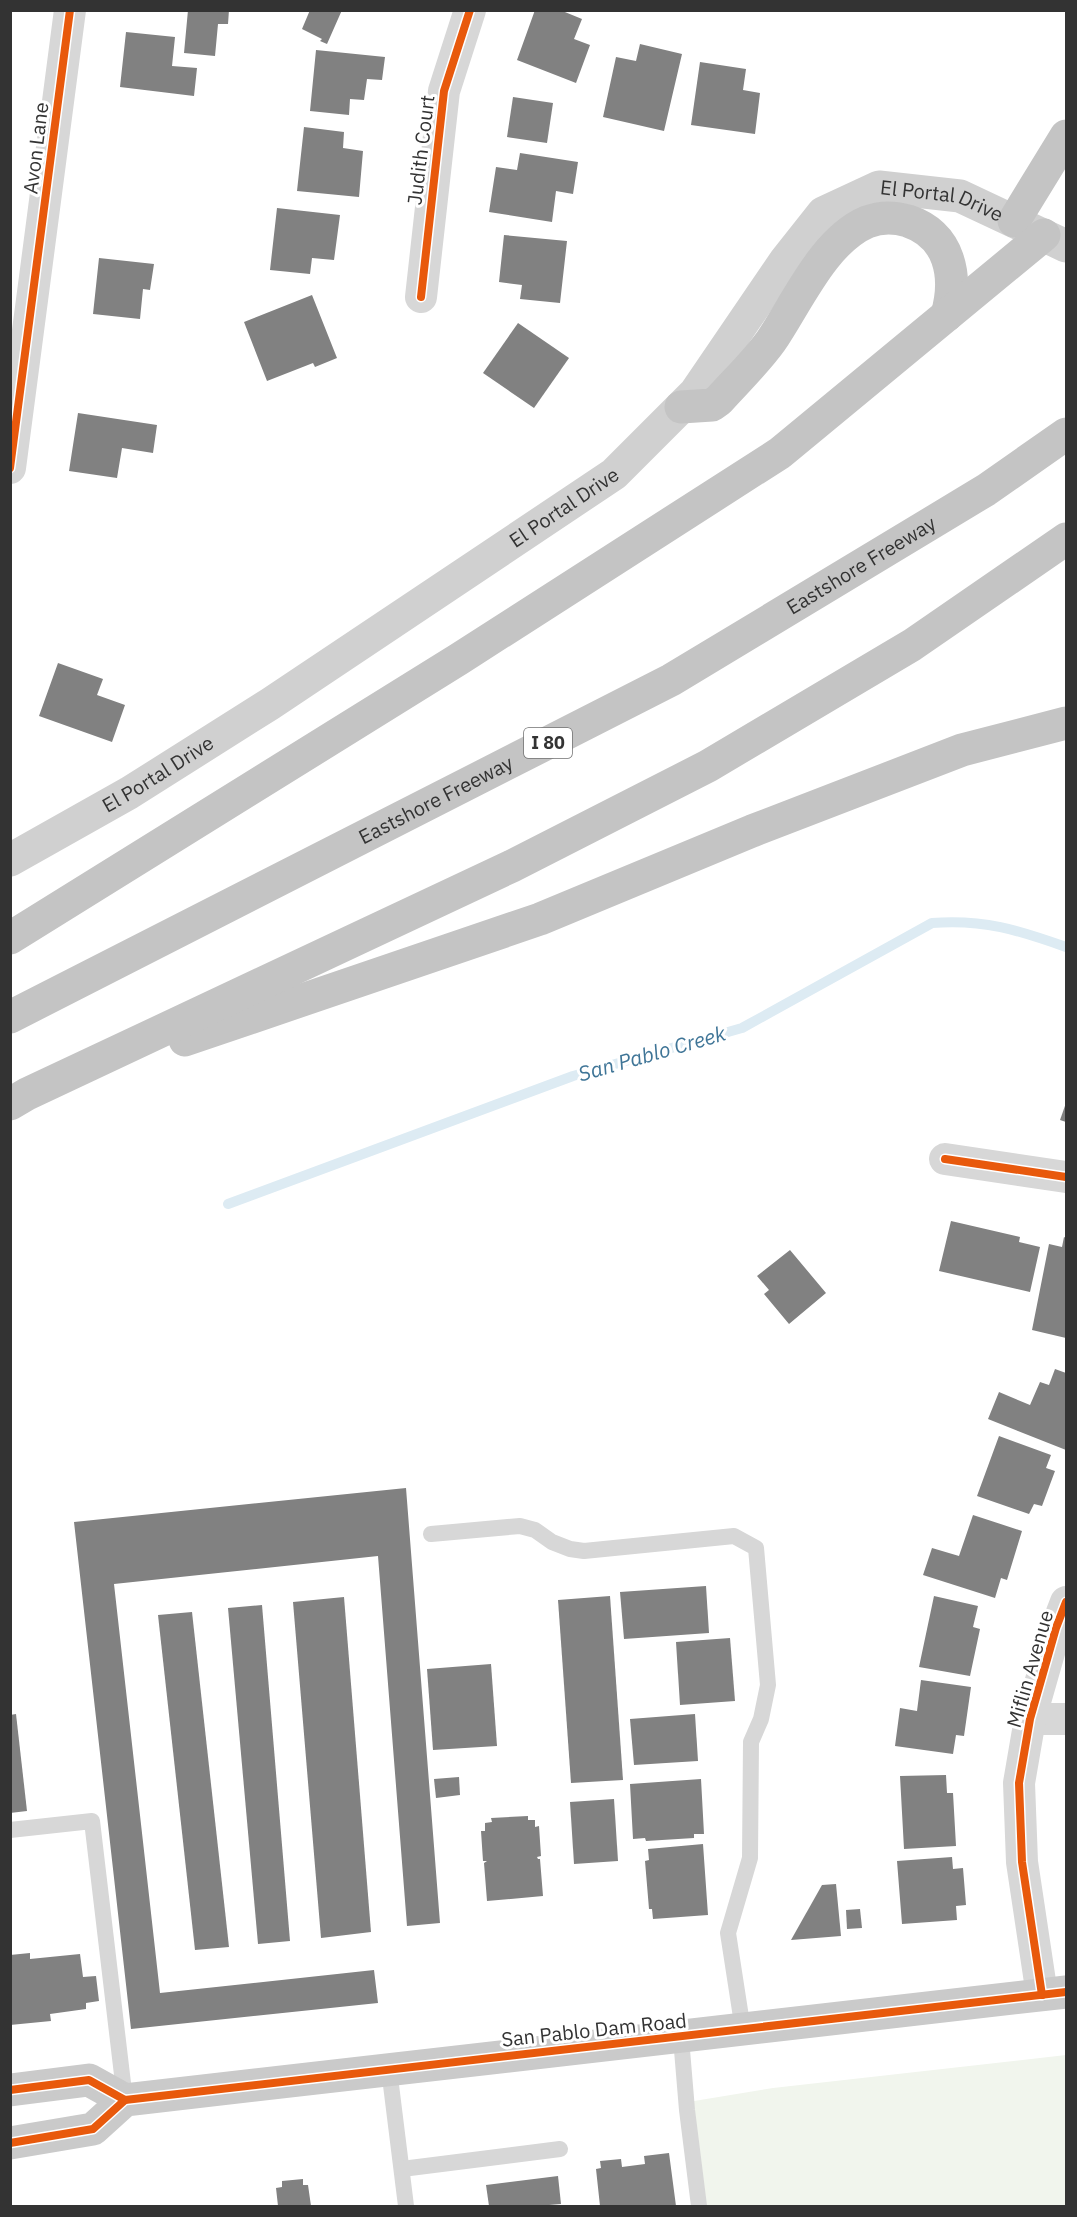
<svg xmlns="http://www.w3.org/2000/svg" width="1077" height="2217" font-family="'IBM Plex Sans',sans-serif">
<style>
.green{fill:#f1f5ed}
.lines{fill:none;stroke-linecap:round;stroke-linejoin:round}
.stream{stroke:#ddebf3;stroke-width:10}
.building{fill:#818181}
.service{stroke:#d7d7d7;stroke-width:16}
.minor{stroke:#d7d7d7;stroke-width:32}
.secondary{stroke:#d0d0d0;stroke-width:33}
.primary{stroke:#cacaca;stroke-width:33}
.motorway{stroke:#c4c4c4;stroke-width:33}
.cycleway-casing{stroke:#fff;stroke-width:11}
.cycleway{stroke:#e8590c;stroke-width:8}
.labels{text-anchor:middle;stroke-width:6;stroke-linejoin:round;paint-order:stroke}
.shield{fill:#fff;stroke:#707070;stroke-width:1.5}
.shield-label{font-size:18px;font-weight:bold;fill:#333}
.street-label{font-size:20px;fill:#333;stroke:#fff}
.water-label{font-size:21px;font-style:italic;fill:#3f7597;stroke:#fff}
</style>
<rect width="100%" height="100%" fill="#fff"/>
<path class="green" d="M 1066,2055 L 1066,2206 L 696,2206 L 688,2102 L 773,2088 Z"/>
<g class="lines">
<path class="stream" d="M 228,1204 L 573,1076 L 742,1028 L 932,923 C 984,919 1018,930 1066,947"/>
</g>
<g class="building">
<path d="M 188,10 L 229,10 L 228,24 L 218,24 L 215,56 L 184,53 Z"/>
<path d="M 310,10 L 342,10 L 327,44 L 320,41 L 322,39 L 302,29 Z"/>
<path d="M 535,10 L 560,10 L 582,19 L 574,39 L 590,45 L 576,83 L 517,60 Z"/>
<path d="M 126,32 L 175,37 L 172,66 L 197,68 L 194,96 L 120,87 Z"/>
<path d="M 640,44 L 682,54 L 664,131 L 603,117 L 616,57 L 636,61 Z"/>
<path d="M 316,50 L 385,57 L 382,80 L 367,79 L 364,100 L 350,99 L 349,115 L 310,111 Z"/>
<path d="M 700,62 L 746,69 L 743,90 L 760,93 L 755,134 L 691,125 Z"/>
<path d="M 513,97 L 553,103 L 547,143 L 507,137 Z"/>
<path d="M 304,127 L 344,132 L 343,148 L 363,151 L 359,197 L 297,191 Z"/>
<path d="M 520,153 L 578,162 L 573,194 L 556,191 L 552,222 L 489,212 L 496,167 L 517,170 Z"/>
<path d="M 277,208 L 340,215 L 334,260 L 312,258 L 310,274 L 270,270 Z"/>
<path d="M 504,235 L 567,241 L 560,303 L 520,299 L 522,285 L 499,282 Z"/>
<path d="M 99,258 L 154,264 L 150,290 L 143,289 L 140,319 L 93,314 Z"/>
<path d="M 312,295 L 337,358 L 315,367 L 313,363 L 267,381 L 244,322 Z"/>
<path d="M 518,323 L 569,358 L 534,408 L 483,373 Z"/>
<path d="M 78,413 L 157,425 L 153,453 L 122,448 L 117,478 L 69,471 Z"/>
<path d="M 58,663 L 103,679 L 97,695 L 125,705 L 112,742 L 39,716 Z"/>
<path d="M 1066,1103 L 1066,1122 L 1060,1120 Z"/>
<path d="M 951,1221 L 1020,1237 L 1019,1242 L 1040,1247 L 1030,1292 L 939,1271 Z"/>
<path d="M 1064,1237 L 1066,1238 L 1066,1338 L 1032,1330 L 1049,1244 L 1062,1247 Z"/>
<path d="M 790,1250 L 826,1293 L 789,1324 L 764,1294 L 769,1290 L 757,1276 Z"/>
<path d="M 1055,1369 L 1066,1373 L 1066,1450 L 988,1419 L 999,1392 L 1030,1405 L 1040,1382 L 1049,1385 Z"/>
<path d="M 999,1436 L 1051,1455 L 1046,1468 L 1055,1471 L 1042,1506 L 1034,1504 L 1029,1514 L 977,1496 Z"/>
<path d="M 406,1488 L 440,1923 L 407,1926 L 378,1556 L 114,1584 L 160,1993 L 374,1970 L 378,2003 L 131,2029 L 74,1522 Z"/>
<path d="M 973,1515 L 1022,1531 L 1007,1580 L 1001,1578 L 995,1598 L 923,1575 L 932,1548 L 959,1556 Z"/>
<path d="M 706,1586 L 709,1633 L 624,1639 L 620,1592 Z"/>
<path d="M 610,1596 L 623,1780 L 571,1783 L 558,1600 Z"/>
<path d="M 934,1596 L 978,1606 L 973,1627 L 980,1629 L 970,1676 L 919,1667 Z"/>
<path d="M 344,1597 L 371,1932 L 321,1938 L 293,1602 Z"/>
<path d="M 262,1605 L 290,1941 L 258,1944 L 228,1608 Z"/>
<path d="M 192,1612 L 229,1947 L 195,1950 L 158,1615 Z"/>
<path d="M 730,1638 L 735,1701 L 680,1705 L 676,1642 Z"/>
<path d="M 491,1664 L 497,1746 L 433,1750 L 427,1669 Z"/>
<path d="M 921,1680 L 971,1687 L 964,1736 L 956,1735 L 953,1754 L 895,1746 L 900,1708 L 917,1711 Z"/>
<path d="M 16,1714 L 27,1811 L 10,1813 L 10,1715 Z"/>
<path d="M 695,1714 L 698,1761 L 634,1765 L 630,1719 Z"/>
<path d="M 946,1775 L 947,1793 L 953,1793 L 956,1846 L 904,1849 L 900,1776 Z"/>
<path d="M 459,1777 L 460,1795 L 436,1798 L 434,1779 Z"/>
<path d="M 701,1779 L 704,1834 L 694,1834 L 694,1838 L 646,1841 L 645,1838 L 633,1839 L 630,1784 Z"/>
<path d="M 614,1799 L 618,1861 L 574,1864 L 570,1802 Z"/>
<path d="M 528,1816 L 528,1820 L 535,1820 L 535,1827 L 539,1826 L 541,1856 L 537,1857 L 538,1859 L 540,1859 L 543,1896 L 487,1901 L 484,1863 L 487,1861 L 483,1861 L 481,1831 L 485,1831 L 485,1823 L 492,1822 L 491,1818 Z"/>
<path d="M 703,1844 L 708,1915 L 653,1919 L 652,1909 L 649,1909 L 645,1861 L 649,1860 L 648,1849 Z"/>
<path d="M 952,1857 L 953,1869 L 963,1868 L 966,1905 L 956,1906 L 957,1920 L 902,1924 L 897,1861 Z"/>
<path d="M 836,1884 L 841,1936 L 791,1940 L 822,1885 Z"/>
<path d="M 860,1909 L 862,1928 L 847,1929 L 846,1910 Z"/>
<path d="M 30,1953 L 30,1959 L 80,1954 L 83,1977 L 96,1976 L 99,2001 L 86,2003 L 86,2009 L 50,2014 L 51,2021 L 10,2025 L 10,1955 Z"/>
<path d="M 669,2153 L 676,2206 L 600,2206 L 596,2169 L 601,2168 L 600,2161 L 621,2159 L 622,2167 L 645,2164 L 644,2156 Z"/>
<path d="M 558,2176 L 561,2204 L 537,2206 L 489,2206 L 486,2185 Z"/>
<path d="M 303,2179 L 303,2185 L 308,2185 L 311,2206 L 278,2206 L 276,2188 L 282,2187 L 282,2181 Z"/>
</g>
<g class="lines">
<g class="service">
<path d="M 431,1534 L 520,1526 L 535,1530 L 552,1542 L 570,1549 L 584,1551 L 734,1536 L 756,1548 L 768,1685 L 761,1719 L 751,1742 L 750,1858 L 728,1933 L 743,2030"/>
<path d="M 10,1830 L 92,1821 L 125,2100"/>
<path d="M 681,2038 L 687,2110 L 699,2206"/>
<path d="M 389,2069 L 406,2206"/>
<path d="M 402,2169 L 560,2149"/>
</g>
<g class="minor">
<path d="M 421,297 L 444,91 L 470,10"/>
<path d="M 10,468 L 70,10"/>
<path d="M 945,1159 L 1066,1177"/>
<path d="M 1030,1719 L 1066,1719"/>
<path d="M 1042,1995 L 1022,1862 L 1019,1783 L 1030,1719 L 1056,1628 L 1066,1602"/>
</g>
<path class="secondary" id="s1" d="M 10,860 L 129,793 L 270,704 L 614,474 L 695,393 L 785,261 L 823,213 L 879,187 L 960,196 L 1066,246"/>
<g class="primary">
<path d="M 10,2090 L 89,2080 L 125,2100"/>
<path d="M 10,2143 L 93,2129 L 125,2100 L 1066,1992"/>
</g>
<g class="motorway">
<path d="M 1014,221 L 1066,136"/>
<path d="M 681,407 L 712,405 L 719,400 C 736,381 756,362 771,341 C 797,303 823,241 867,222 C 880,217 895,217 908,221 C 950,235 958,276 947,315"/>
<path d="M 10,938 L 459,659 L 780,453 L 1044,235"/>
<path id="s2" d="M 10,1017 L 671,680 L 986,490 L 1066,434"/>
<path d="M 185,1040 L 540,919 L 752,831 L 962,750 L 1066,723"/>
<path d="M 10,1104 L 27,1094 L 512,866 L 708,766 L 912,645 L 1066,539"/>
</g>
<g class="cycleway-casing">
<g id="cycleway">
<path d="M 421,297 L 444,91 L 470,10"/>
<path d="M 10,468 L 70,10"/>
<path d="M 945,1159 L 1066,1177"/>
<path d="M 1042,1995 L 1022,1862 L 1019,1783 L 1030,1719 L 1056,1628 L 1066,1602"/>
<path d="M 10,2090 L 89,2080 L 125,2100"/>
<path d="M 10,2143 L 93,2129 L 125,2100 L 1066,1992"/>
</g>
</g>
<use href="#cycleway" class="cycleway"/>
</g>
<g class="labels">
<rect class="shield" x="524" y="728" width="48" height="30" rx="4.5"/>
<g class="shield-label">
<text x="548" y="749">I 80</text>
</g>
<g class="street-label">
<text transform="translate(36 148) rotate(-83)" y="7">Avon Lane</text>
<text transform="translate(421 150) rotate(-83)" y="7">Judith Court</text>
<text dy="7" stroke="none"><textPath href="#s1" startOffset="1179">El Portal Drive</textPath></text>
<text dy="7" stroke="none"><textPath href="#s1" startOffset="657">El Portal Drive</textPath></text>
<text dy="7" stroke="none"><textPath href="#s2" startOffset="964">Eastshore Freeway</textPath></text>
<text dy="7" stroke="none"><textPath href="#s1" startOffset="171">El Portal Drive</textPath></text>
<text dy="7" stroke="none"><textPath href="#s2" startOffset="478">Eastshore Freeway</textPath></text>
<text transform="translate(1030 1669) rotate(-74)" y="7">Miflin Avenue</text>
<text transform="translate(594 2030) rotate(-6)" y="7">San Pablo Dam Road</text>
</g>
<g class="water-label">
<text transform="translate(652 1054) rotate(-16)" y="7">San Pablo Creek</text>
</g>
</g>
<rect width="1077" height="2217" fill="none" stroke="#333333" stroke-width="24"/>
</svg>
